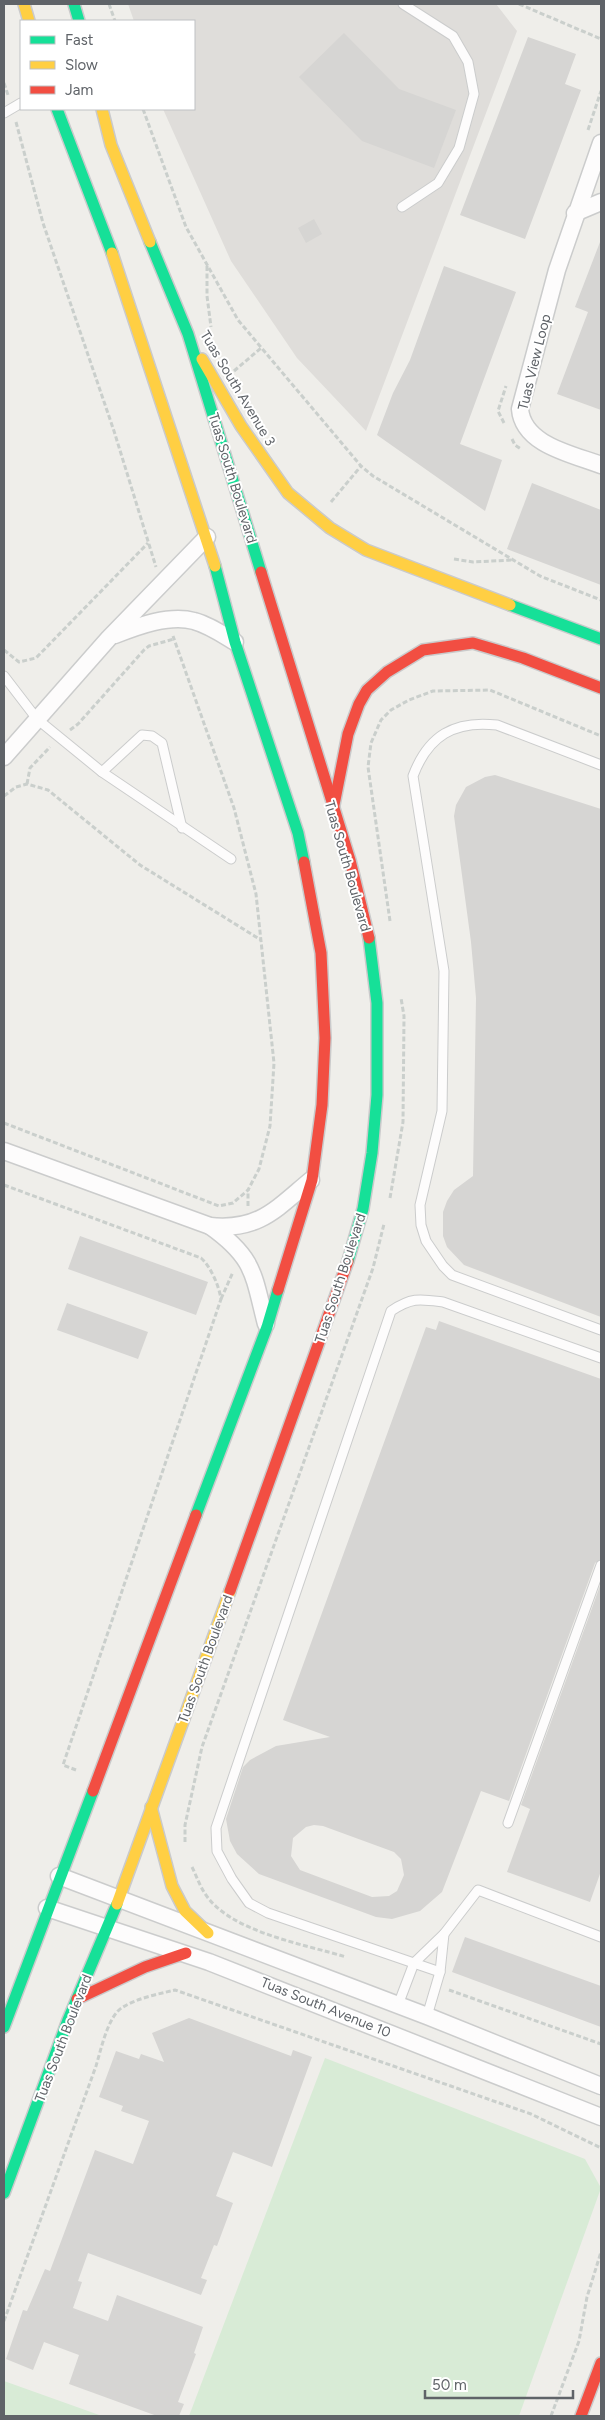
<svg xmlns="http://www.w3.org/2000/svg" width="605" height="2420" font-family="Figtree,sans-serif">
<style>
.industrial{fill:#dfddda}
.green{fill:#d8ebd6}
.building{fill:#d6d5d3;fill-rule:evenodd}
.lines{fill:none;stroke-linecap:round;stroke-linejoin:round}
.lane-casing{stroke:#cbcccc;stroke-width:11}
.street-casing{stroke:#cbcccc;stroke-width:19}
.fast-casing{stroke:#cacacb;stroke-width:14}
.slow-casing{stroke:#cacacb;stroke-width:14}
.jam-casing{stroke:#cacacb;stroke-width:14}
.path{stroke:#cacfcc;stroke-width:3;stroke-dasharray:5 2.5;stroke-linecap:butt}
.lane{stroke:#fdfcfc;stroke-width:9}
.street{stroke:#fdfcfc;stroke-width:16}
.fast{stroke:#16e098;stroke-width:11}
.slow{stroke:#ffcf43;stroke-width:11}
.jam{stroke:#f24e42;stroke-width:11}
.labels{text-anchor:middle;stroke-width:4;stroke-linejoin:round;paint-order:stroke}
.street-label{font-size:14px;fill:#5f6368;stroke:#fff}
</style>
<rect width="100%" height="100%" fill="#efeeea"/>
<path class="industrial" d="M 128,4 L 496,4 L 517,31 L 366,431 L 297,358 L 231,261 L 163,109 L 194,109 L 194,21 L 134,21 Z"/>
<g class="green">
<path d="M 325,2058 L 585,2159 L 601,2188 L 519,2416 L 189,2416 Z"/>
<path d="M 4,2381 L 102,2416 L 4,2416 Z"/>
</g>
<g class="building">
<path d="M 344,33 L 399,89 L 456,110 L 434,168 L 362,141 L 299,77 Z"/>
<path d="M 528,37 L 576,54 L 565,84 L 581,90 L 525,239 L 460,215 Z"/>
<path d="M 314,219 L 322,234 L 306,243 L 298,228 Z"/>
<path d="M 600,242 L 601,242 L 601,410 L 557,394 L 588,312 L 575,307 Z"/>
<path d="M 444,266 L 516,292 L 460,444 L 502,460 L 485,511 L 377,435 L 393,393 L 410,360 Z"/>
<path d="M 532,483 L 601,510 L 601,585 L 507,549 Z"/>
<path d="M 495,775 L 601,809 L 601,1317 L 464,1265 L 447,1247 L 443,1236 L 443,1212 L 447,1201 L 454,1190 L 473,1176 L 476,998 L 471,942 L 454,816 L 456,805 L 466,787 L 485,777 Z"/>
<path d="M 80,1236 L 208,1282 L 196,1315 L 68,1269 Z"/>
<path d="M 67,1303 L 148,1332 L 138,1359 L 57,1330 Z"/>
<path d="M 439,1321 L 601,1379 L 601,1559 L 595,1563 L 509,1801 L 481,1791 L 442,1892 L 420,1911 L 392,1919 L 376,1917 L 259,1874 L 237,1854 L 230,1841 L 226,1819 L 243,1767 L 250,1760 L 276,1746 L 330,1737 L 283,1720 L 426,1327 L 436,1330 ZM 314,1825 L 323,1826 L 394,1852 L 401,1859 L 404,1875 L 397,1891 L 389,1896 L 372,1897 L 300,1870 L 291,1856 L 293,1838 L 306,1827 Z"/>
<path d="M 601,1583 L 601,1871 L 590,1902 L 507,1872 L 530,1809 L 521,1805 Z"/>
<path d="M 465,1937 L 601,1986 L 601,2027 L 452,1972 Z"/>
<path d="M 189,2018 L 291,2056 L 293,2050 L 312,2057 L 272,2167 L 233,2152 L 216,2196 L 233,2203 L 217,2246 L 214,2245 L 201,2278 L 207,2280 L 201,2295 L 88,2253 L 78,2281 L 82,2282 L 73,2308 L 108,2321 L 117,2295 L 203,2327 L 194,2353 L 196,2354 L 178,2402 L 184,2404 L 179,2416 L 157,2416 L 69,2384 L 79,2355 L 44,2342 L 33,2370 L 6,2359 L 23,2310 L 27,2311 L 45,2269 L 50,2271 L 95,2150 L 133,2164 L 149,2121 L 121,2111 L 123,2106 L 99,2097 L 116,2051 L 139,2059 L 141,2054 L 164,2062 L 152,2033 Z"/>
</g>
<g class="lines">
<g class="lane-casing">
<g id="lane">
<path d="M 4,113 L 21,103"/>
<path d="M 402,207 L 438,183 L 459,148 L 474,94 L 468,62 L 453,36 L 403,4"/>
<path d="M 4,676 L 37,719 L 102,772 L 231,859"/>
<path d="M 601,765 L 497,725 C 454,720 428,736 413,776 L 444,971 L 442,1111 L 420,1205 L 421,1225 L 426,1241 L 443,1266 L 452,1275 L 601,1330"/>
<path d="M 102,772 L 142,735 L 152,736 L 162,743 L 182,828"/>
<path d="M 508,1823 L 601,1565"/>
<path d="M 440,1972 L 268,1913 L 249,1903 L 232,1879 L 217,1851 L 216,1828 L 391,1311 C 412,1297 420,1299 443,1302 L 601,1358"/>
<path d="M 398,2005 L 414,1963 L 444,1934 L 478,1890 L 601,1937"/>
<path d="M 427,2016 L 440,1972 L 444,1934"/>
</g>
</g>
<g class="street-casing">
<g id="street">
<path d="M 601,143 L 557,270 L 520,409 C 523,445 572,454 601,465"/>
<path d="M 575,213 L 601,202"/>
<path d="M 115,635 C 138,626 170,614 194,621 C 209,625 222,634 235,642"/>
<path d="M 4,757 L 109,638 L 207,537"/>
<path d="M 4,1151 L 210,1226 C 259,1231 276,1209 311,1180"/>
<path d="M 210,1226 C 255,1258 253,1274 266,1324"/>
<path d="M 59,1876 L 427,2016 L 601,2086"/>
<path d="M 47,1908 L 209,1962 L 601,2117"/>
</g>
</g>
<g class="fast-casing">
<g id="fast">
<path d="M 74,4 L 79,21"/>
<path d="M 57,109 L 112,253"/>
<path d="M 150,242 L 188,334 L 261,572"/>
<path d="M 215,566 L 235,642 L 298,833 L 304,862"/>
<path d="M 510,605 L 601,639"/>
<path d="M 348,1261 L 363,1209 L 372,1153 L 377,1095 L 377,1003 L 369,938"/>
<path d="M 196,1515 L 267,1327 L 278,1290"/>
<path d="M 4,2027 L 93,1791"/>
<path d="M 4,2193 L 68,2020 L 117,1904"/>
</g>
</g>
<g class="slow-casing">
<g id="slow">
<path d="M 24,4 L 29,21"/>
<path d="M 102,109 L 111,145 L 150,242"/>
<path d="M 112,253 L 215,566"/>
<path d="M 202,359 L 241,426 L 288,493 L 330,528 L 366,550 L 510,605"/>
<path d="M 151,1807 L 172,1886 L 185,1911 L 208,1933"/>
<path d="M 117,1904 L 230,1591"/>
</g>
</g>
<g class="jam-casing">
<g id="jam">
<path d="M 261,572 L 350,860 L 369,938"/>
<path d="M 333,810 L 348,734 L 359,704 L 367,690 L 387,672 L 423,650 L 473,643 L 523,658 L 601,688"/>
<path d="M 278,1290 L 312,1180 L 322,1105 L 325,1038 L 321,953 L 304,862"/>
<path d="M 230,1591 L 348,1261"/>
<path d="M 93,1791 L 196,1515"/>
<path d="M 77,1999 L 145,1967 L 186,1953"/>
<path d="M 581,2416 L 601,2363"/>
</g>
</g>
<g class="path">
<path d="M 109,4 L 115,21"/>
<path d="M 519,4 L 601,39"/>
<path d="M 4,83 L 8,95"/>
<path d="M 143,109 L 186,227 L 238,320 L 361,466 L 373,476 L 540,576 L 601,600"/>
<path d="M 16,122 L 43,223 L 114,431 L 156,567"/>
<path d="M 588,130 L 601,91"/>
<path d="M 207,266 L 207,296 L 211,327"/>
<path d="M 234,371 L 261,348"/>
<path d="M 504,423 L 498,411 L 506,386"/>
<path d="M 512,439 L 515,445 L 521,449"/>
<path d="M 331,502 L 361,466"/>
<path d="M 454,559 L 473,562 L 513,560"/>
<path d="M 4,650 L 19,662 L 36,658 L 148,543"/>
<path d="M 70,730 L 78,724 L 144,650 L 149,646 L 174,639"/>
<path d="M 27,784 L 30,768 L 50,747"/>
<path d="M 4,796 L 16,787 L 27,784 L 48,790 L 140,865 L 261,940"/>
<path d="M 390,921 L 368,767 L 371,743 L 381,720 L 391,710 L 409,700 L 433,691 L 490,690 L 601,736"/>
<path d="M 4,1123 L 219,1206 L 233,1203 L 248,1190 L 259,1169 L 270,1126 L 274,1063 L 256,894 L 234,808 L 173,636"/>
<path d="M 4,1185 L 201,1258 C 211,1267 219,1286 221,1299 L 63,1765 L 76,1770"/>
<path d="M 390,1198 L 403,1122 L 404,1016 L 401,998"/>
<path d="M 248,1206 L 248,1190"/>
<path d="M 221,1299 L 233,1272"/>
<path d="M 185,1842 L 185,1825 L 202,1747 L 373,1268 L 384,1224"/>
<path d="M 192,1867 C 196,1875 199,1884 204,1892 C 228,1932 304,1944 346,1957"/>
<path d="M 449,1990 L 601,2044"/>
<path d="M 4,2321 L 96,2066 C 101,2050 108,2015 123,2007 C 138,1998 158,1994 175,1990 L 531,2114 L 601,2148"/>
<path d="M 551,2416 L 579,2341 L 587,2297 L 601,2252"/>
</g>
<use href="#lane" class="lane"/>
<use href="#street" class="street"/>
<use href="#fast" class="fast"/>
<use href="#slow" class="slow"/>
<use href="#jam" class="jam"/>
</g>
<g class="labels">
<g class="street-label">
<text transform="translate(534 362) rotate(-76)" y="5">Tuas View Loop</text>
<text transform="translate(238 388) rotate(59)" y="5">Tuas South Avenue 3</text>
<text transform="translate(233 478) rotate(73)" y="5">Tuas South Boulevard</text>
<text transform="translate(348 866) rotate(74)" y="5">Tuas South Boulevard</text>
<text transform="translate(340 1278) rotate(-72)" y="5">Tuas South Boulevard</text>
<text transform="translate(205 1659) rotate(-70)" y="5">Tuas South Boulevard</text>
<text transform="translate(326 2007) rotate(22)" y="5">Tuas South Avenue 10</text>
<text transform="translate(63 2038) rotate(-69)" y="5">Tuas South Boulevard</text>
</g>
</g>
<rect width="605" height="2420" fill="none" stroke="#5f6368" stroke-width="10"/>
<rect x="20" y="20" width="175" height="90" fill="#ffffff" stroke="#bfc1c3"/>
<rect x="30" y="36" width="25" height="8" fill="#16e098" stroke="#bfc1c3"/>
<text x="65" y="45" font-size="15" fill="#5f6368">Fast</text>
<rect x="30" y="61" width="25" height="8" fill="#ffcf43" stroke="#bfc1c3"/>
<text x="65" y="70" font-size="15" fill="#5f6368">Slow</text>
<rect x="30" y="86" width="25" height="8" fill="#f24e42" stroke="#bfc1c3"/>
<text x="65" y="95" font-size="15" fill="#5f6368">Jam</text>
<path d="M425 2390v8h148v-8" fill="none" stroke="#5f6368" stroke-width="2.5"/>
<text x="432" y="2390" font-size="15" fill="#5f6368" stroke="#ffffff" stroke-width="4" paint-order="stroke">50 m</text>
</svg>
